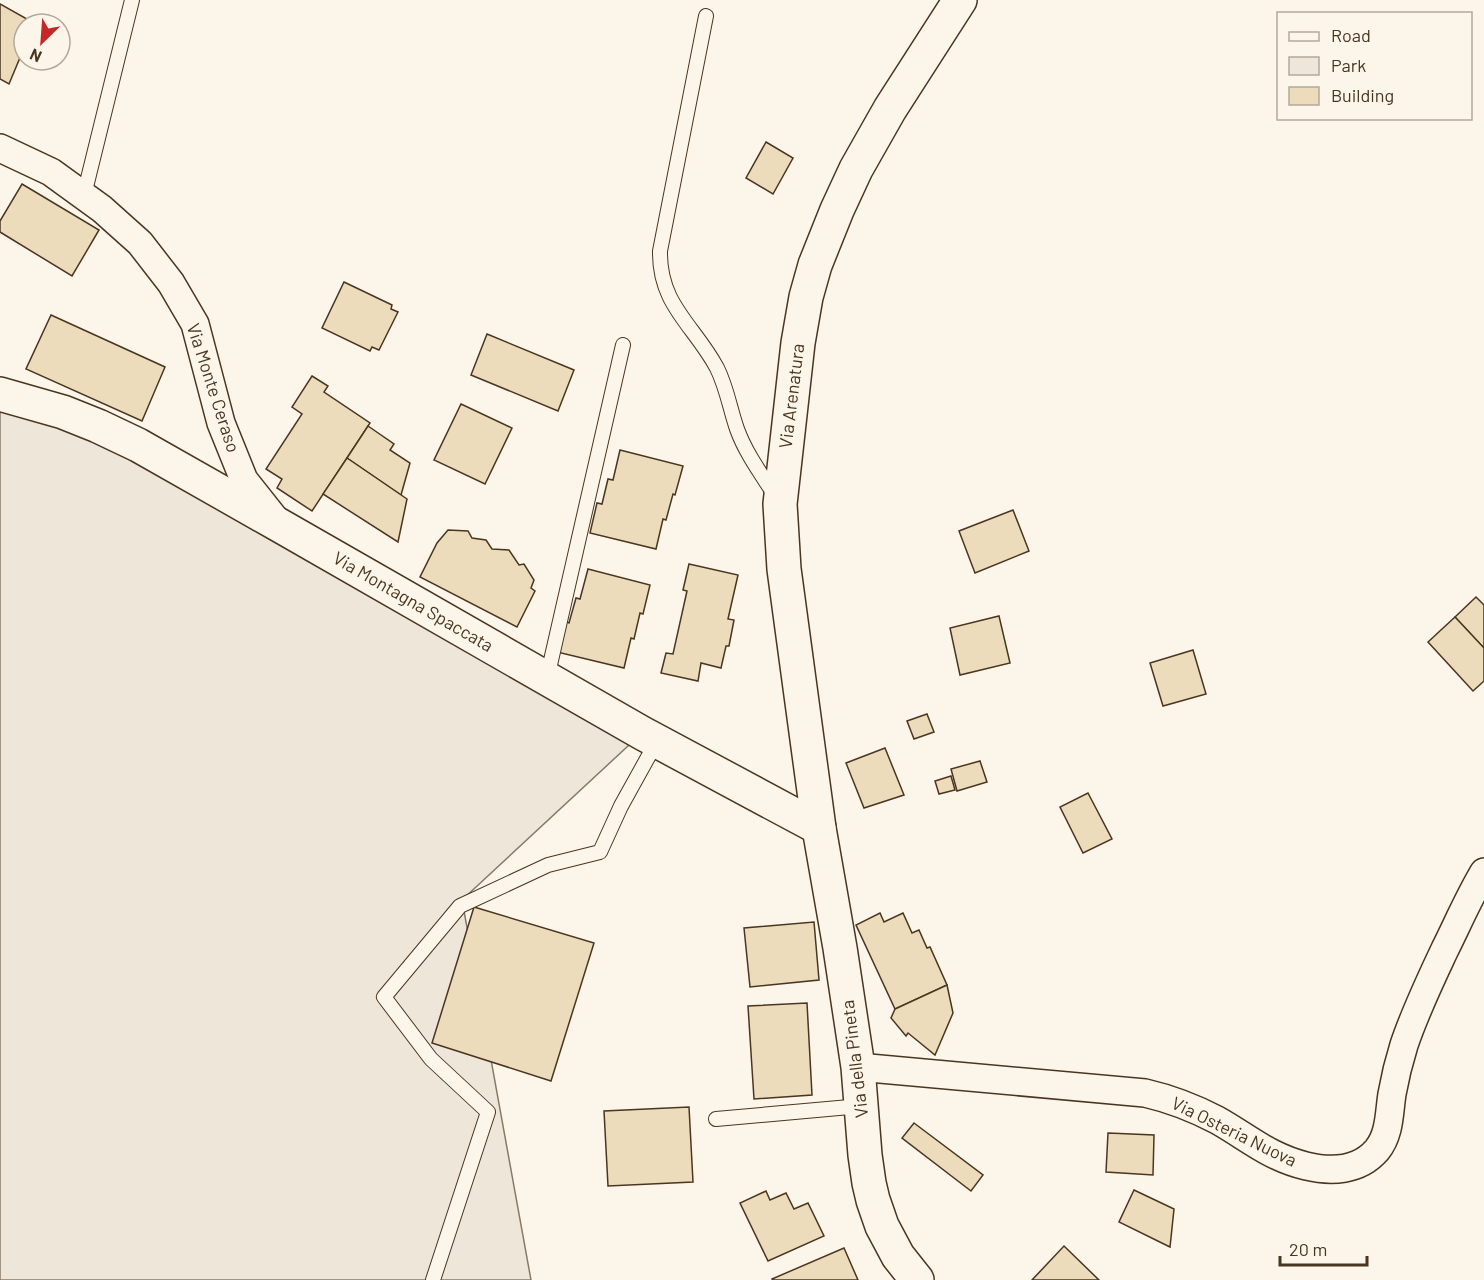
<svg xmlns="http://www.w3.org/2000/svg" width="1484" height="1280" font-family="Barlow,sans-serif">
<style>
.green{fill:#ede6d9;stroke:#887966;stroke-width:1.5}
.building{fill:#ecdcbc;stroke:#4a3520;stroke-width:1.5}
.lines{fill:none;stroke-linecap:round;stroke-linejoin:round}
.lane-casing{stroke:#4a3520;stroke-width:16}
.street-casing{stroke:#4a3520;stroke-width:30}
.secondary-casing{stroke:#4a3520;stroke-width:36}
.lane{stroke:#fbf6e9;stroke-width:14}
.street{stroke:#fbf6e9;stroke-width:27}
.secondary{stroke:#fbf6e9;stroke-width:33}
.labels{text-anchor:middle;stroke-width:4.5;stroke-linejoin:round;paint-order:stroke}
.street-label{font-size:18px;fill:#4a3520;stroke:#fbf6e9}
</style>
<rect width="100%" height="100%" fill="#fbf6e9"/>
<path class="green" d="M 0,394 L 17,398 L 642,733 L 462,900 L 531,1280 L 0,1280 Z"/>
<g class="building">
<path d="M 0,4 L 34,23 L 24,24 L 24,48 L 9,84 L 0,79 Z"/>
<path d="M 766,142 L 793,158 L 773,194 L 746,178 Z"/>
<path d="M 22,184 L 99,230 L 72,276 L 0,232 L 0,221 Z"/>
<path d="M 344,282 L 392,305 L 391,309 L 398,312 L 379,350 L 372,347 L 370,351 L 322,328 Z"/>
<path d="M 51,315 L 165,367 L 142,421 L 26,369 Z"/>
<path d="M 487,334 L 574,370 L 558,411 L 471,375 Z"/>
<path d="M 312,376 L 328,386 L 324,392 L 370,423 L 312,511 L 277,488 L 282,479 L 266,469 L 302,414 L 292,407 Z"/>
<path d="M 461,404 L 512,428 L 485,484 L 434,460 Z"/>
<path d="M 368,426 L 394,444 L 390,450 L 410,463 L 401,495 L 347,458 Z"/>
<path d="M 620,450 L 683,466 L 675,495 L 673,494 L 666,520 L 663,519 L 656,549 L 590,533 L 597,503 L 602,504 L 608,479 L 613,480 Z"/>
<path d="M 347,458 L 407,499 L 398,542 L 323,494 Z"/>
<path d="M 1013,510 L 1029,551 L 975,573 L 959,531 Z"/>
<path d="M 448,530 L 468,531 L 472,538 L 486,540 L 492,549 L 509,550 L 519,565 L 524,564 L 534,580 L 531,588 L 535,591 L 517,627 L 420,577 L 437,543 Z"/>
<path d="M 689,564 L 738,575 L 728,619 L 734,620 L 729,646 L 726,646 L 721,668 L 701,663 L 698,681 L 661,673 L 666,653 L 673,654 L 687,591 L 683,590 Z"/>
<path d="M 588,569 L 650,585 L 643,614 L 640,613 L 634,639 L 631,638 L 624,668 L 557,652 L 565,621 L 569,623 L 576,598 L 580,599 Z"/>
<path d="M 1476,597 L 1484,605 L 1484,648 L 1455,617 Z"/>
<path d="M 999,616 L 1010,663 L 960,675 L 950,628 Z"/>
<path d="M 1455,617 L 1484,648 L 1484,681 L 1473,691 L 1428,642 Z"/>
<path d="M 1193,650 L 1206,694 L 1163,706 L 1150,663 Z"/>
<path d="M 927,714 L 934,732 L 914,739 L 907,721 Z"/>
<path d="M 885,748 L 904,795 L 864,808 L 846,763 Z"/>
<path d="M 980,761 L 987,782 L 957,791 L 951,769 Z"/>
<path d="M 951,776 L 955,790 L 939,794 L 935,781 Z"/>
<path d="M 1088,793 L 1112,839 L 1083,853 L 1060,807 Z"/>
<path d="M 474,907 L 594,943 L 551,1081 L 432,1043 Z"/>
<path d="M 880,913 L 884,922 L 903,913 L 912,933 L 919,930 L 927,948 L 930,947 L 947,985 L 895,1009 L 856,925 Z"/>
<path d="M 814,922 L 819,980 L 750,987 L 744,928 Z"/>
<path d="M 947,985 L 953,1013 L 935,1055 L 908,1033 L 906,1036 L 891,1018 L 895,1009 Z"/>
<path d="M 807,1003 L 812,1095 L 754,1099 L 748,1006 Z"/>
<path d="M 689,1107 L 693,1182 L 608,1186 L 604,1111 Z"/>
<path d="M 914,1123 L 983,1175 L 971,1191 L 902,1138 Z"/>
<path d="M 1108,1133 L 1154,1135 L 1153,1175 L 1106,1172 Z"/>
<path d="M 1134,1190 L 1174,1209 L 1170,1247 L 1119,1222 Z"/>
<path d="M 766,1191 L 770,1200 L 786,1193 L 794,1209 L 808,1203 L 824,1236 L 768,1261 L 740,1203 Z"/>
<path d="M 1064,1246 L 1099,1280 L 1032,1280 Z"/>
<path d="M 844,1248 L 858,1280 L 773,1280 L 772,1279 Z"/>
</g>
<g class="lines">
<g class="lane-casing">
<g id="lane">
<path d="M 706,16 L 660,251 C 659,305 694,325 717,368 C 727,388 730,409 737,429 C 746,454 762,475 776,497"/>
<path d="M 84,195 L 132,0"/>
<path d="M 547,678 L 623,345"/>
<path d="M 716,1119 L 861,1106"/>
<path d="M 433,1280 L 488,1112 L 431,1059 L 384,997 L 460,906 L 548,865 L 600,852 L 621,806 L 657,741"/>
</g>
</g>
<g class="street-casing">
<g id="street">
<path d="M 0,148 L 51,172 L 102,209 L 140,243 L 171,283 L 195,324 L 221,423 L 244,480 L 275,519"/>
<path d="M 858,1067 L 1145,1093 C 1171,1099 1194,1108 1217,1120 C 1249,1138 1269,1157 1306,1166 C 1331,1172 1359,1171 1377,1150 C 1390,1134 1389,1113 1392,1094 C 1395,1077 1399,1061 1404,1045 C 1415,1012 1430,981 1445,949 C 1458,923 1469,897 1484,872"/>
</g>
</g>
<g class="secondary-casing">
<g id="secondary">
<path d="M 0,394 L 63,412 L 98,426 L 138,445 L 279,525 L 642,733 L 819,828"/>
<path d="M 917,1280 L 898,1256 L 882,1226 L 873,1200 L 869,1183 L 865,1155 L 858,1067 L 840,948 L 819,828 L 784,569 L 780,504 L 798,343 L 806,297 L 815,265 L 837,210 L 856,169 L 890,109 L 960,0"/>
</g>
</g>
<use href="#lane" class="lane"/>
<use href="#street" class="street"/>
<use href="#secondary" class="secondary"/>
</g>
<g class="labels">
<g class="street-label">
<text transform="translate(213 388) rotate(72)" y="6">Via Monte Ceraso</text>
<text transform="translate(792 396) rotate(-83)" y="6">Via Arenatura</text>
<text transform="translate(413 602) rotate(30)" y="6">Via Montagna Spaccata</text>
<text transform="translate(855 1059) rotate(-97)" y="6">Via della Pineta</text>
<text transform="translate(1234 1132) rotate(26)" y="6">Via Osteria Nuova</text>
</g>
</g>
<rect x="1277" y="12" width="195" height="108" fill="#fbf6e9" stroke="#b4a999" stroke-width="1.5"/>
<rect x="1289" y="32" width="30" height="9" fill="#fbf6e9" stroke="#b4a999" stroke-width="1.5"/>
<text x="1331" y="42" font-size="18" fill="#4a3520">Road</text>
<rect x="1289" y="57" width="30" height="18" fill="#ede6d9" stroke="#b4a999" stroke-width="1.5"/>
<text x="1331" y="72" font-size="18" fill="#4a3520">Park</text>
<rect x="1289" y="87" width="30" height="18" fill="#ecdcbc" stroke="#b4a999" stroke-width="1.5"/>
<text x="1331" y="102" font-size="18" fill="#4a3520">Building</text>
<g transform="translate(42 42) rotate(205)"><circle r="28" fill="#fbf6e9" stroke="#b4a999" stroke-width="1.5"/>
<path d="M0-4.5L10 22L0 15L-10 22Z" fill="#c62828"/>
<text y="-9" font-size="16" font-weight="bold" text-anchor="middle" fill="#4a3520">N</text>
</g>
<path d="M1280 1256v9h87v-9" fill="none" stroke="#4a3520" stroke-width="3"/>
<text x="1289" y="1256" font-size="18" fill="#4a3520" stroke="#fbf6e9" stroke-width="4.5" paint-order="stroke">20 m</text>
</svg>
